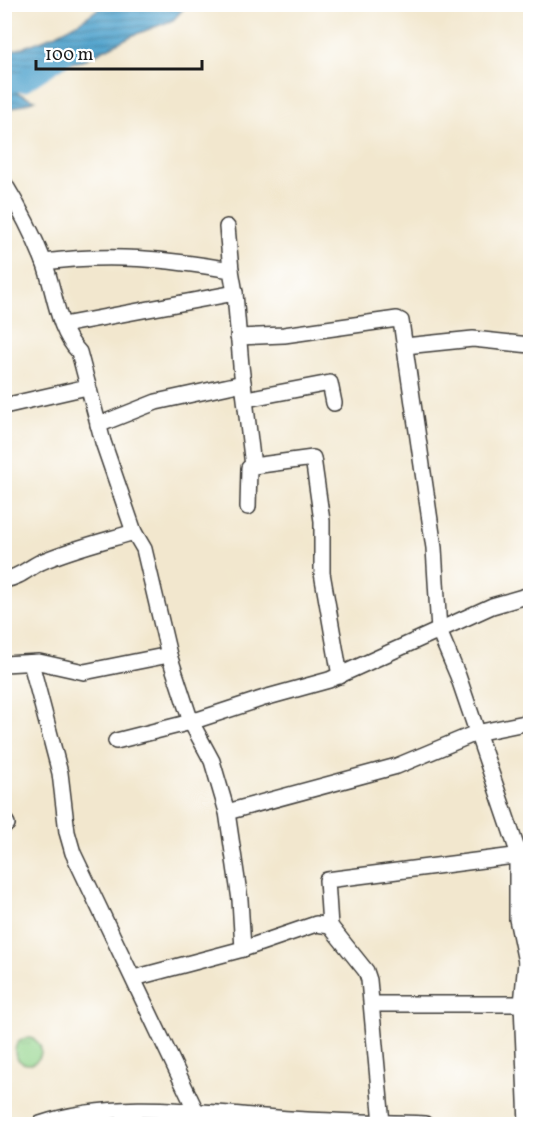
<svg xmlns="http://www.w3.org/2000/svg" width="535" height="1129" font-family="Vollkorn,serif">
<style>
.park{fill:url(#park-tufts);stroke:#587854;stroke-width:1.5}
.water{fill:url(#water-rules);stroke:#386074;stroke-width:1.5}
.lines{fill:none;stroke-linecap:round;stroke-linejoin:round}
.river{stroke:#53a4cd;stroke-width:20}
.minor-casing{stroke:#3c3a37;stroke-width:18}
.minor{stroke:#fff;stroke-width:15}
</style>
<defs>
<pattern id="park-tufts" width="24" height="20" patternUnits="userSpaceOnUse" patternTransform="scale(1.5)"><rect width="24" height="20" fill="#93d48b"/><path d="M3 7l-1-3M5 7V3M7 7l1-3M15 17l-1-3M17 17v-4M19 17l1-3" fill="none" stroke="#7eb577"/></pattern>
<pattern id="water-rules" width="6" height="5" patternUnits="userSpaceOnUse" patternTransform="scale(1.5)"><rect width="6" height="5" fill="#53a4cd"/><path d="M0 2.5h6" fill="none" stroke="#4485a6"/></pattern>
</defs>
<rect width="100%" height="100%" fill="#fff"/>
<filter id="ink" filterUnits="userSpaceOnUse"><feTurbulence type="fractalNoise" baseFrequency=".0167" numOctaves="2"/><feDisplacementMap in="SourceGraphic" scale="12" xChannelSelector="R" yChannelSelector="G"/><feConvolveMatrix kernelMatrix="1 2 1 2 8 2 1 2 1" color-interpolation-filters="sRGB"/></filter>
<filter id="wash" filterUnits="userSpaceOnUse"><feTurbulence type="fractalNoise" baseFrequency=".008" numOctaves="4" result="noise"/><feDisplacementMap in="SourceGraphic" scale="24" xChannelSelector="R" yChannelSelector="G"/><feGaussianBlur stdDeviation="1.35" result="paint"/><feColorMatrix in="noise" values="0 0 0 0 0 0 0 0 0 0 0 0 0 0 0 0 0 1.4 0 .05"/><feComposite in="paint" operator="in"/></filter>
<g filter="url(#wash)">
<rect width="100%" height="100%" fill="#f2e7ce"/>
<circle class="park" cx="28" cy="1051" r="13"/>
<g class="water">
<path d="M 103,5 L 187,5 L 173,20 L 131,36 L 82,61 L 5,74 L 5,53 C 42,42 73,29 103,5 Z"/>
<path d="M 5,88 L 35,100 L 5,111 Z"/>
</g>
<g class="lines">
<path class="river" d="M 4,82 L 23,82 L 66,54"/>
</g>
</g>
<g filter="url(#ink)">
<g class="lines">
<g class="minor-casing">
<g id="minor">
<path d="M 4,183 C 20,209 33,234 44,262 C 55,291 57,330 79,352 L 103,442 L 134,532 L 144,549 L 169,655 L 191,722 L 212,761 L 227,812 L 240,900 L 243,949"/>
<path d="M 227,227 L 231,270"/>
<path d="M 44,262 C 111,253 166,259 231,270 L 235,293"/>
<path d="M 63,325 L 235,293 L 241,366 L 253,466 L 313,458 L 322,521 L 322,573 L 340,676"/>
<path d="M 238,337 L 284,335 L 397,319 L 401,321 L 434,548 L 439,631 L 458,676 L 517,849 L 517,919 L 526,962"/>
<path d="M 405,346 L 473,339 L 530,345"/>
<path d="M 246,399 L 330,383 L 334,403"/>
<path d="M 4,406 L 87,387"/>
<path d="M 98,425 L 156,402 L 243,383"/>
<path d="M 248,507 L 249,468 L 253,466"/>
<path d="M 4,580 C 21,577 28,568 41,562 C 71,549 104,541 134,532"/>
<path d="M 31,663 L 60,773 L 67,832 L 73,853 L 195,1109"/>
<path d="M 4,664 L 39,662 L 84,672 L 169,655"/>
<path d="M 116,741 L 191,722 L 264,698 L 329,680 L 492,606 L 530,595"/>
<path d="M 227,812 L 397,766 L 476,733 L 530,722"/>
<path d="M 4,819 L 7,824"/>
<path d="M 330,926 L 327,880 L 530,854"/>
<path d="M 134,978 L 243,949 L 316,924 L 330,926 L 366,971 L 369,980 L 382,1123"/>
<path d="M 372,1004 L 522,1004"/>
<path d="M 40,1124 C 111,1100 191,1111 264,1117 C 317,1122 371,1122 425,1124"/>
<path d="M 527,1124 L 522,1004 L 526,962 L 530,963"/>
</g>
</g>
<use href="#minor" class="minor"/>
</g>
</g>
<rect width="535" height="1129" fill="none" stroke="#fff" stroke-width="24"/>
<path d="M36 60v9h166v-9" fill="none" stroke="#1c1c1c" stroke-width="3"/>
<text x="45" y="60" font-size="18" fill="#1c1c1c" stroke="#ffffff" stroke-width="4.5" paint-order="stroke">100 m</text>
</svg>
